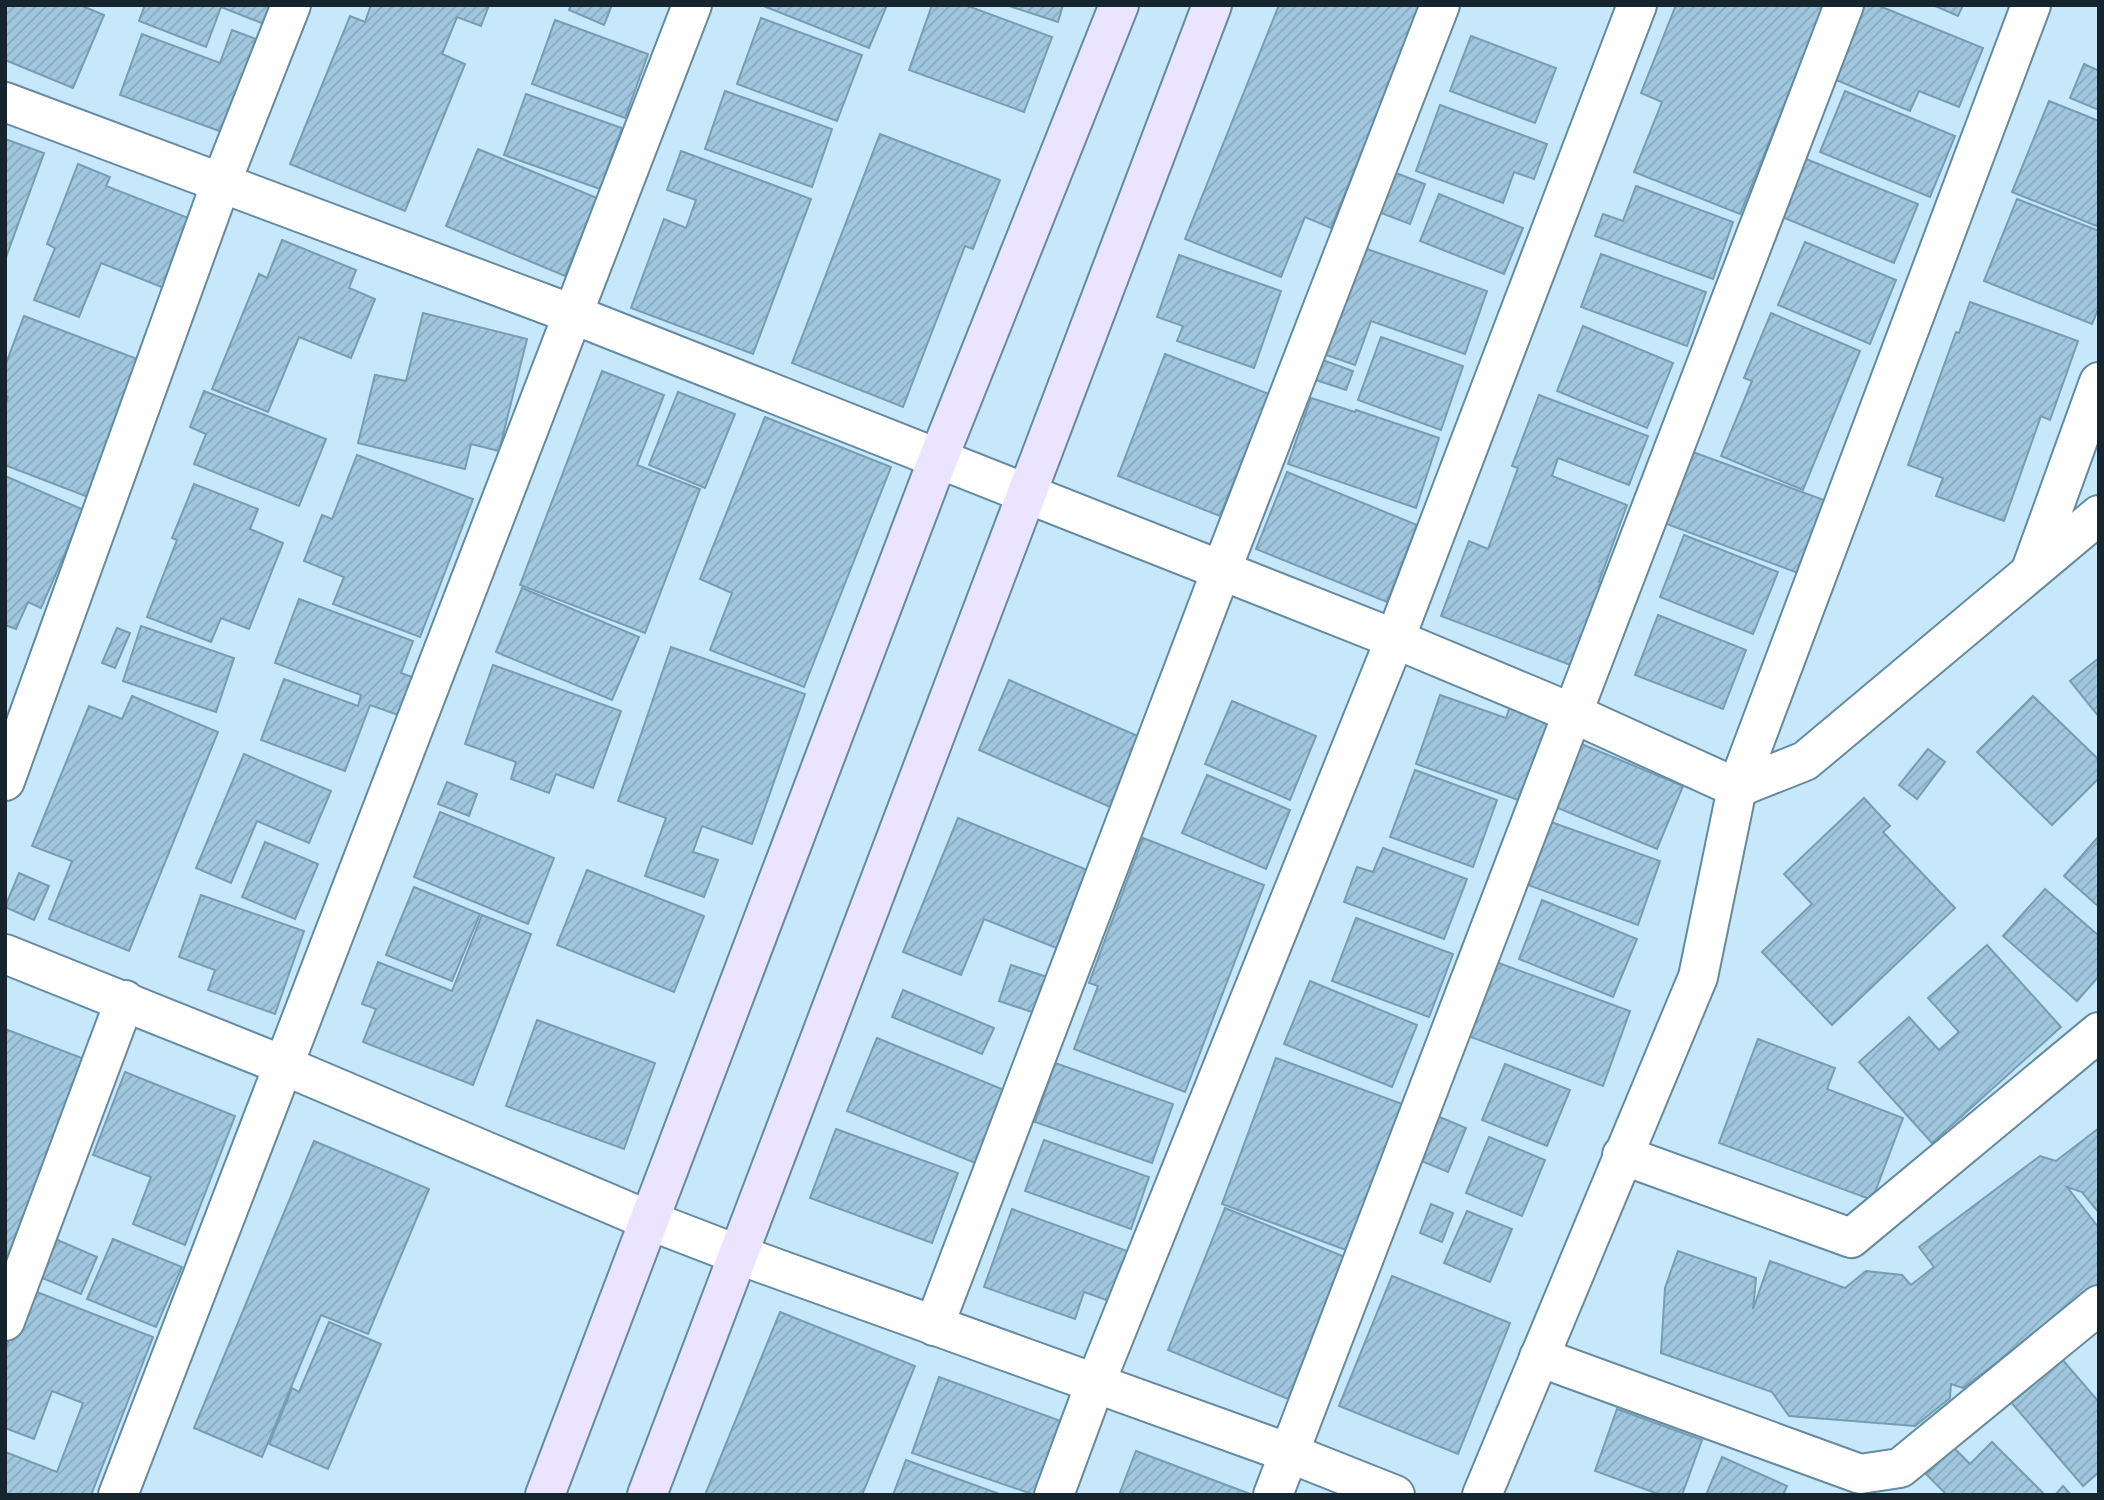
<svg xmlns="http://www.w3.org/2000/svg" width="2104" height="1500" font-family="Lato,sans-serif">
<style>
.building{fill:url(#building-hatch);stroke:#779db3;stroke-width:2}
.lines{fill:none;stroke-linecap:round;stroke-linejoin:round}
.street-casing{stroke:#658ba0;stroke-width:42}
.secondary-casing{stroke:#658ba0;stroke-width:42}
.street{stroke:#fff;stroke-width:38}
.secondary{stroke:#eae4fe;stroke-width:38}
</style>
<defs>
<pattern id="building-hatch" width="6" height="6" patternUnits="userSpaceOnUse" patternTransform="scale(1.75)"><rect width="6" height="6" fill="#a0c7de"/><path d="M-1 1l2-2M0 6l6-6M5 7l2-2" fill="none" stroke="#89abbf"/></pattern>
</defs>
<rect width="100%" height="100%" fill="#c7e7fa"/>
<g class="building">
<path d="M 5,5 L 80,5 L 104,15 L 73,88 L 5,60 Z"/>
<path d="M 145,5 L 271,5 L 264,24 L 221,7 L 206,47 L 139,21 Z"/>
<path d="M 371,5 L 489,5 L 481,26 L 457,17 L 442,54 L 465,64 L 405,211 L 290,164 L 350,16 L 365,22 Z"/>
<path d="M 571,5 L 612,5 L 604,25 L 569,10 Z"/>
<path d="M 761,5 L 887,5 L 869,48 Z"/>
<path d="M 932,5 L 965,5 L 1052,37 L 1024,112 L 909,70 Z"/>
<path d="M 1006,5 L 1063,5 L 1058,22 Z"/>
<path d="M 1279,5 L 1430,5 L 1393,75 L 1331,228 L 1305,217 L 1281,277 L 1185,239 Z"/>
<path d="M 1676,5 L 1825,5 L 1740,214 L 1634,172 L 1662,102 L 1641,93 Z"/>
<path d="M 1858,5 L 1877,5 L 1983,48 L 1959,107 L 1919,91 L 1910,111 L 1829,77 Z"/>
<path d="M 1933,5 L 1963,5 L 1958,16 Z"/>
<path d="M 761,18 L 862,55 L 837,121 L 737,84 Z"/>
<path d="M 555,20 L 648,54 L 625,118 L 532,84 Z"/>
<path d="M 232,30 L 256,39 L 222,132 L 120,95 L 142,34 L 220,63 Z"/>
<path d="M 1471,36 L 1556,68 L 1535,123 L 1450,91 Z"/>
<path d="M 2084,64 L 2099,71 L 2099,110 L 2070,98 Z"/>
<path d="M 725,91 L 832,129 L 812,187 L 705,149 Z"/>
<path d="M 1845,91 L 1955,136 L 1930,197 L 1820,152 Z"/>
<path d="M 526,94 L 622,128 L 600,189 L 504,155 Z"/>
<path d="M 2049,101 L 2099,121 L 2099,227 L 2012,192 Z"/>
<path d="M 1440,105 L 1547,144 L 1534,179 L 1514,172 L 1503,203 L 1416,171 Z"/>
<path d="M 880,134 L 1000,180 L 973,249 L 965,246 L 903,407 L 792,363 Z"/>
<path d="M 5,139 L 44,153 L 5,260 Z"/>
<path d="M 478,149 L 597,198 L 565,276 L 446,226 Z"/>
<path d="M 681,151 L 811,199 L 753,354 L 631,308 L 664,219 L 686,228 L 696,200 L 667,190 Z"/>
<path d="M 1806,159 L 1918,204 L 1894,263 L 1782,217 Z"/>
<path d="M 78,164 L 110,177 L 106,186 L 191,219 L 164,288 L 101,263 L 79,317 L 34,300 L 55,248 L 47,244 Z"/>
<path d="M 1388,170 L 1425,184 L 1410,224 L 1373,210 Z"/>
<path d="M 1636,186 L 1733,222 L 1713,279 L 1595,236 L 1603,214 L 1623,221 Z"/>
<path d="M 1439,194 L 1523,228 L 1504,274 L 1420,241 Z"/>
<path d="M 2017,199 L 2099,231 L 2099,307 L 2092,324 L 1984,281 Z"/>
<path d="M 282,240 L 356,270 L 349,288 L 375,299 L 351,358 L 299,337 L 268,412 L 212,389 L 259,274 L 267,278 Z"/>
<path d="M 1805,242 L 1896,280 L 1870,344 L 1778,305 Z"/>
<path d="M 1364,248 L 1487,291 L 1465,354 L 1371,321 L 1355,365 L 1326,355 Z"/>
<path d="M 1601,254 L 1706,292 L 1687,346 L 1581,307 Z"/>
<path d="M 1179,255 L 1281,291 L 1254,368 L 1177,341 L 1183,326 L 1157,317 Z"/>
<path d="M 1970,302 L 2078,341 L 2050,420 L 2041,416 L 2004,521 L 1936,496 L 1943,478 L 1908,465 L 1956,332 L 1959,333 Z"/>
<path d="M 423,313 L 527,339 L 499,451 L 471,444 L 465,469 L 358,443 L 375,375 L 406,381 Z"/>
<path d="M 1771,313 L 1860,351 L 1803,490 L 1721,456 L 1752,381 L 1744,378 Z"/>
<path d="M 24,316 L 140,360 L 88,497 L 5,465 L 5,405 L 8,397 L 5,395 L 5,366 Z"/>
<path d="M 1583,326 L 1673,363 L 1647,428 L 1557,391 Z"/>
<path d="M 1381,337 L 1463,366 L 1441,430 L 1358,400 Z"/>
<path d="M 1165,354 L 1269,394 L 1220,516 L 1118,476 Z"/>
<path d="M 1317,358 L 1353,371 L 1346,390 L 1310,378 Z"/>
<path d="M 602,371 L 664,395 L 637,465 L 700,489 L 645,633 L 520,585 Z"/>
<path d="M 204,391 L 326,439 L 299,506 L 194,464 L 206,434 L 190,427 Z"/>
<path d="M 678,392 L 735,414 L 705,488 L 649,465 Z"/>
<path d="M 1539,395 L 1648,436 L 1629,485 L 1558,458 L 1552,476 L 1627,505 L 1599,582 L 1605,584 L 1573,666 L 1441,616 L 1469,541 L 1488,549 L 1518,468 L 1512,466 Z"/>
<path d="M 1311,398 L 1355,412 L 1356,410 L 1439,438 L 1416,508 L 1288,464 Z"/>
<path d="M 765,417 L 891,467 L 804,687 L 710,650 L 732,593 L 700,579 Z"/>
<path d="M 1690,451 L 1824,500 L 1798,573 L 1664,523 Z"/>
<path d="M 357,455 L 473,499 L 420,637 L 333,604 L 344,577 L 304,561 L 322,515 L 332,519 Z"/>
<path d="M 1287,472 L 1417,525 L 1387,602 L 1256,549 Z"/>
<path d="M 5,476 L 84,510 L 41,608 L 28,602 L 16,629 L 5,625 Z"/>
<path d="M 194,484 L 258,509 L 250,529 L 283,543 L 249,629 L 221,618 L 211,642 L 147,617 L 177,540 L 172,538 Z"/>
<path d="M 1684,535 L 1778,572 L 1753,634 L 1660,597 Z"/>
<path d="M 522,588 L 639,637 L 612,700 L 496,652 Z"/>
<path d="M 299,599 L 413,641 L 401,673 L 415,678 L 401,716 L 370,705 L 345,771 L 261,740 L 284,679 L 358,706 L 361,695 L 275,663 Z"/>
<path d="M 1658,615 L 1746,650 L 1723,709 L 1635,675 Z"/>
<path d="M 141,626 L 234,658 L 216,712 L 123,681 Z"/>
<path d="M 117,628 L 130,633 L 115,668 L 102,663 Z"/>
<path d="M 671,647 L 805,694 L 752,844 L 702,826 L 693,852 L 718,860 L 704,897 L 645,876 L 666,818 L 618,801 Z"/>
<path d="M 2099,658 L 2099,717 L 2070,681 Z"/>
<path d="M 493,665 L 621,711 L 593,788 L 556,774 L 549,793 L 511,779 L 516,762 L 465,744 Z"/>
<path d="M 1009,680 L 1147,740 L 1117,810 L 979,750 Z"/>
<path d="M 1440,695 L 1506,718 L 1510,706 L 1556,722 L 1527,803 L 1416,764 Z"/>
<path d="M 132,696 L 218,732 L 129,951 L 49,919 L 72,861 L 32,846 L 89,706 L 122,719 Z"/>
<path d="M 2033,696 L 2099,760 L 2099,778 L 2052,825 L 1977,752 Z"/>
<path d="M 1232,701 L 1316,736 L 1290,800 L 1205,764 Z"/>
<path d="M 1579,743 L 1683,786 L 1657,849 L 1553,806 Z"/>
<path d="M 1928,749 L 1945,762 L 1917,799 L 1899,785 Z"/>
<path d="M 244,754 L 331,791 L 309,843 L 257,821 L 231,883 L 196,868 Z"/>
<path d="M 1415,770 L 1497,800 L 1473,867 L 1390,837 Z"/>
<path d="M 1207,775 L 1290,810 L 1266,869 L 1182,833 Z"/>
<path d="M 447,782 L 477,794 L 469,816 L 438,804 Z"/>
<path d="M 1864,798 L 1890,826 L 1883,832 L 1955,908 L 1832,1025 L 1762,952 L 1812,904 L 1784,874 Z"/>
<path d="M 440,812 L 554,858 L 528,924 L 414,877 Z"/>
<path d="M 958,818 L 1095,873 L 1064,951 L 984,919 L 961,975 L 903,952 Z"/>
<path d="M 1551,822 L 1660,861 L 1638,925 L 1528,885 Z"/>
<path d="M 2099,836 L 2099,907 L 2064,876 Z"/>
<path d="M 1143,838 L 1264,885 L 1185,1092 L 1074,1049 L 1098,986 L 1089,983 Z"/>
<path d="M 265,842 L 318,864 L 295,919 L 242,897 Z"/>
<path d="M 1383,848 L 1467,879 L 1444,939 L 1344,902 L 1357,867 L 1373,872 Z"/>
<path d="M 587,870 L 704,916 L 674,992 L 557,945 Z"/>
<path d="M 19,873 L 49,886 L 34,920 L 5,907 Z"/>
<path d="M 414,887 L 480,914 L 452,981 L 386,955 Z"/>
<path d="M 2045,889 L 2099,936 L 2099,976 L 2077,1001 L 2003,936 Z"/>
<path d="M 201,895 L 304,931 L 275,1014 L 208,990 L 215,970 L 179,957 Z"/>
<path d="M 1542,900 L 1637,939 L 1613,997 L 1519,959 Z"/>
<path d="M 482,915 L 531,934 L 473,1085 L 363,1042 L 376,1009 L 362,1004 L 378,962 L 452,991 Z"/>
<path d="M 1356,918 L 1453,954 L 1429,1017 L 1332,981 Z"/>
<path d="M 1987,945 L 2061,1027 L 1932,1143 L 1859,1062 L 1909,1017 L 1939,1050 L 1959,1032 L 1928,998 Z"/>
<path d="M 1496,962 L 1630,1011 L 1603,1086 L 1468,1036 Z"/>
<path d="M 1011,965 L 1047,977 L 1035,1013 L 999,1001 Z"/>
<path d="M 1310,981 L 1417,1025 L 1392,1087 L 1284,1044 Z"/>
<path d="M 903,990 L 994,1028 L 982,1054 L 892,1017 Z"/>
<path d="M 537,1020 L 655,1063 L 624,1149 L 506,1106 Z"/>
<path d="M 5,1029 L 90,1061 L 5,1288 Z"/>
<path d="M 877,1038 L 1014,1094 L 985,1167 L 847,1111 Z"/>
<path d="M 1758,1039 L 1835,1068 L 1827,1089 L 1903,1118 L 1872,1200 L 1719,1143 Z"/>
<path d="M 1276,1058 L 1408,1106 L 1354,1253 L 1222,1204 Z"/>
<path d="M 1055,1063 L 1173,1104 L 1152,1163 L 1035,1122 Z"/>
<path d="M 1505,1064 L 1570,1090 L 1547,1146 L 1482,1120 Z"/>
<path d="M 125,1072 L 235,1116 L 185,1245 L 133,1224 L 151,1177 L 93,1155 Z"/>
<path d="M 1437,1116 L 1466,1128 L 1448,1172 L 1419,1160 Z"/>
<path d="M 2099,1128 L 2099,1213 L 2082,1192 L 2067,1187 L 2099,1228 L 2099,1286 L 1963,1388 L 1951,1384 L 1950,1398 L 1915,1426 L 1789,1416 L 1772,1392 L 1661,1353 L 1665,1288 L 1678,1251 L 1756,1278 L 1753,1309 L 1770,1261 L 1845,1288 L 1866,1271 L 1902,1275 L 1911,1285 L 1934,1267 L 1919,1247 L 2040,1156 L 2056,1161 Z"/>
<path d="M 836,1129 L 958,1173 L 932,1243 L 810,1198 Z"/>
<path d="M 1489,1137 L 1545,1160 L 1522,1216 L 1466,1193 Z"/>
<path d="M 1044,1140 L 1149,1177 L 1131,1229 L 1025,1191 Z"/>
<path d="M 314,1141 L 429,1189 L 368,1334 L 321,1315 L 262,1457 L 194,1428 Z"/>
<path d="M 1431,1204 L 1453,1213 L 1442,1242 L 1420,1233 Z"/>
<path d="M 1225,1208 L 1345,1257 L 1288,1399 L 1168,1350 Z"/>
<path d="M 1012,1209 L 1130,1252 L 1112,1302 L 1084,1292 L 1075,1319 L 984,1287 Z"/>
<path d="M 1467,1211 L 1512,1229 L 1490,1282 L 1444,1263 Z"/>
<path d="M 46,1235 L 97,1257 L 81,1294 L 30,1273 Z"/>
<path d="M 113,1239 L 182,1267 L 156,1327 L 87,1299 Z"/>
<path d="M 1392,1276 L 1510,1323 L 1458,1454 L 1339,1406 Z"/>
<path d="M 29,1289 L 153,1337 L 91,1495 L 5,1495 L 5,1452 L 57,1472 L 83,1403 L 52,1391 L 34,1439 L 5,1428 L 5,1350 Z"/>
<path d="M 780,1312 L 915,1366 L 862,1495 L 705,1495 Z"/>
<path d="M 329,1322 L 381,1344 L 328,1469 L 269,1444 L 292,1388 L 299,1392 Z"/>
<path d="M 2061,1358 L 2099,1402 L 2099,1472 L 2083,1486 L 2010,1401 Z"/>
<path d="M 939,1377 L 1061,1421 L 1035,1495 L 912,1453 Z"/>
<path d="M 1617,1409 L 1702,1440 L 1682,1495 L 1661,1495 L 1595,1471 Z"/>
<path d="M 1992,1442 L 2045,1495 L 1947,1495 L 1926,1474 L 1953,1447 L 1970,1464 Z"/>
<path d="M 1136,1451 L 1253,1495 L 1119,1495 Z"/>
<path d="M 1722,1457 L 1787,1486 L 1783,1495 L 1706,1495 Z"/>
<path d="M 906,1460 L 1002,1495 L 893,1495 Z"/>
<path d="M 2063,1486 L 2071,1495 L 2055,1495 Z"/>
</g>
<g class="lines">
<g class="street-casing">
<g id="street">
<path d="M 5,102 L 572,314 L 1395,639 L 1572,713 L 1737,788 L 1805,761 L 2099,515"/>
<path d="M 2031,570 L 2099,382"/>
<path d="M 5,781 L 221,183 L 291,5"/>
<path d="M 5,954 L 285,1066 L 648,1220 L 739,1255 L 1289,1453 L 1395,1495"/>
<path d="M 1622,1155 L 1851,1238 L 2099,1032"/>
<path d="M 5,1321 L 125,1000"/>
<path d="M 934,1326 L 1221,571 L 1440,5"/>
<path d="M 1539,1357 L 1860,1474 L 1900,1468 L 2099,1305"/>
<path d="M 118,1495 L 692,5"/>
<path d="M 1054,1495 L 1095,1384 L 1395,639 L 1637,5"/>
<path d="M 1273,1495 L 1844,5"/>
<path d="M 1482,1495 L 1698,977 L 1737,788 L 2031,5"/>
</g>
</g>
<g class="secondary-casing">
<g id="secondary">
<path d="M 545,1495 L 938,459 L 1119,5"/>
<path d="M 647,1495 L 1212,5"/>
</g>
</g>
<use href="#street" class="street"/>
<use href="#secondary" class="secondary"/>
</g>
<rect width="2104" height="1500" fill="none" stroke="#15242d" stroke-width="14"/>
</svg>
